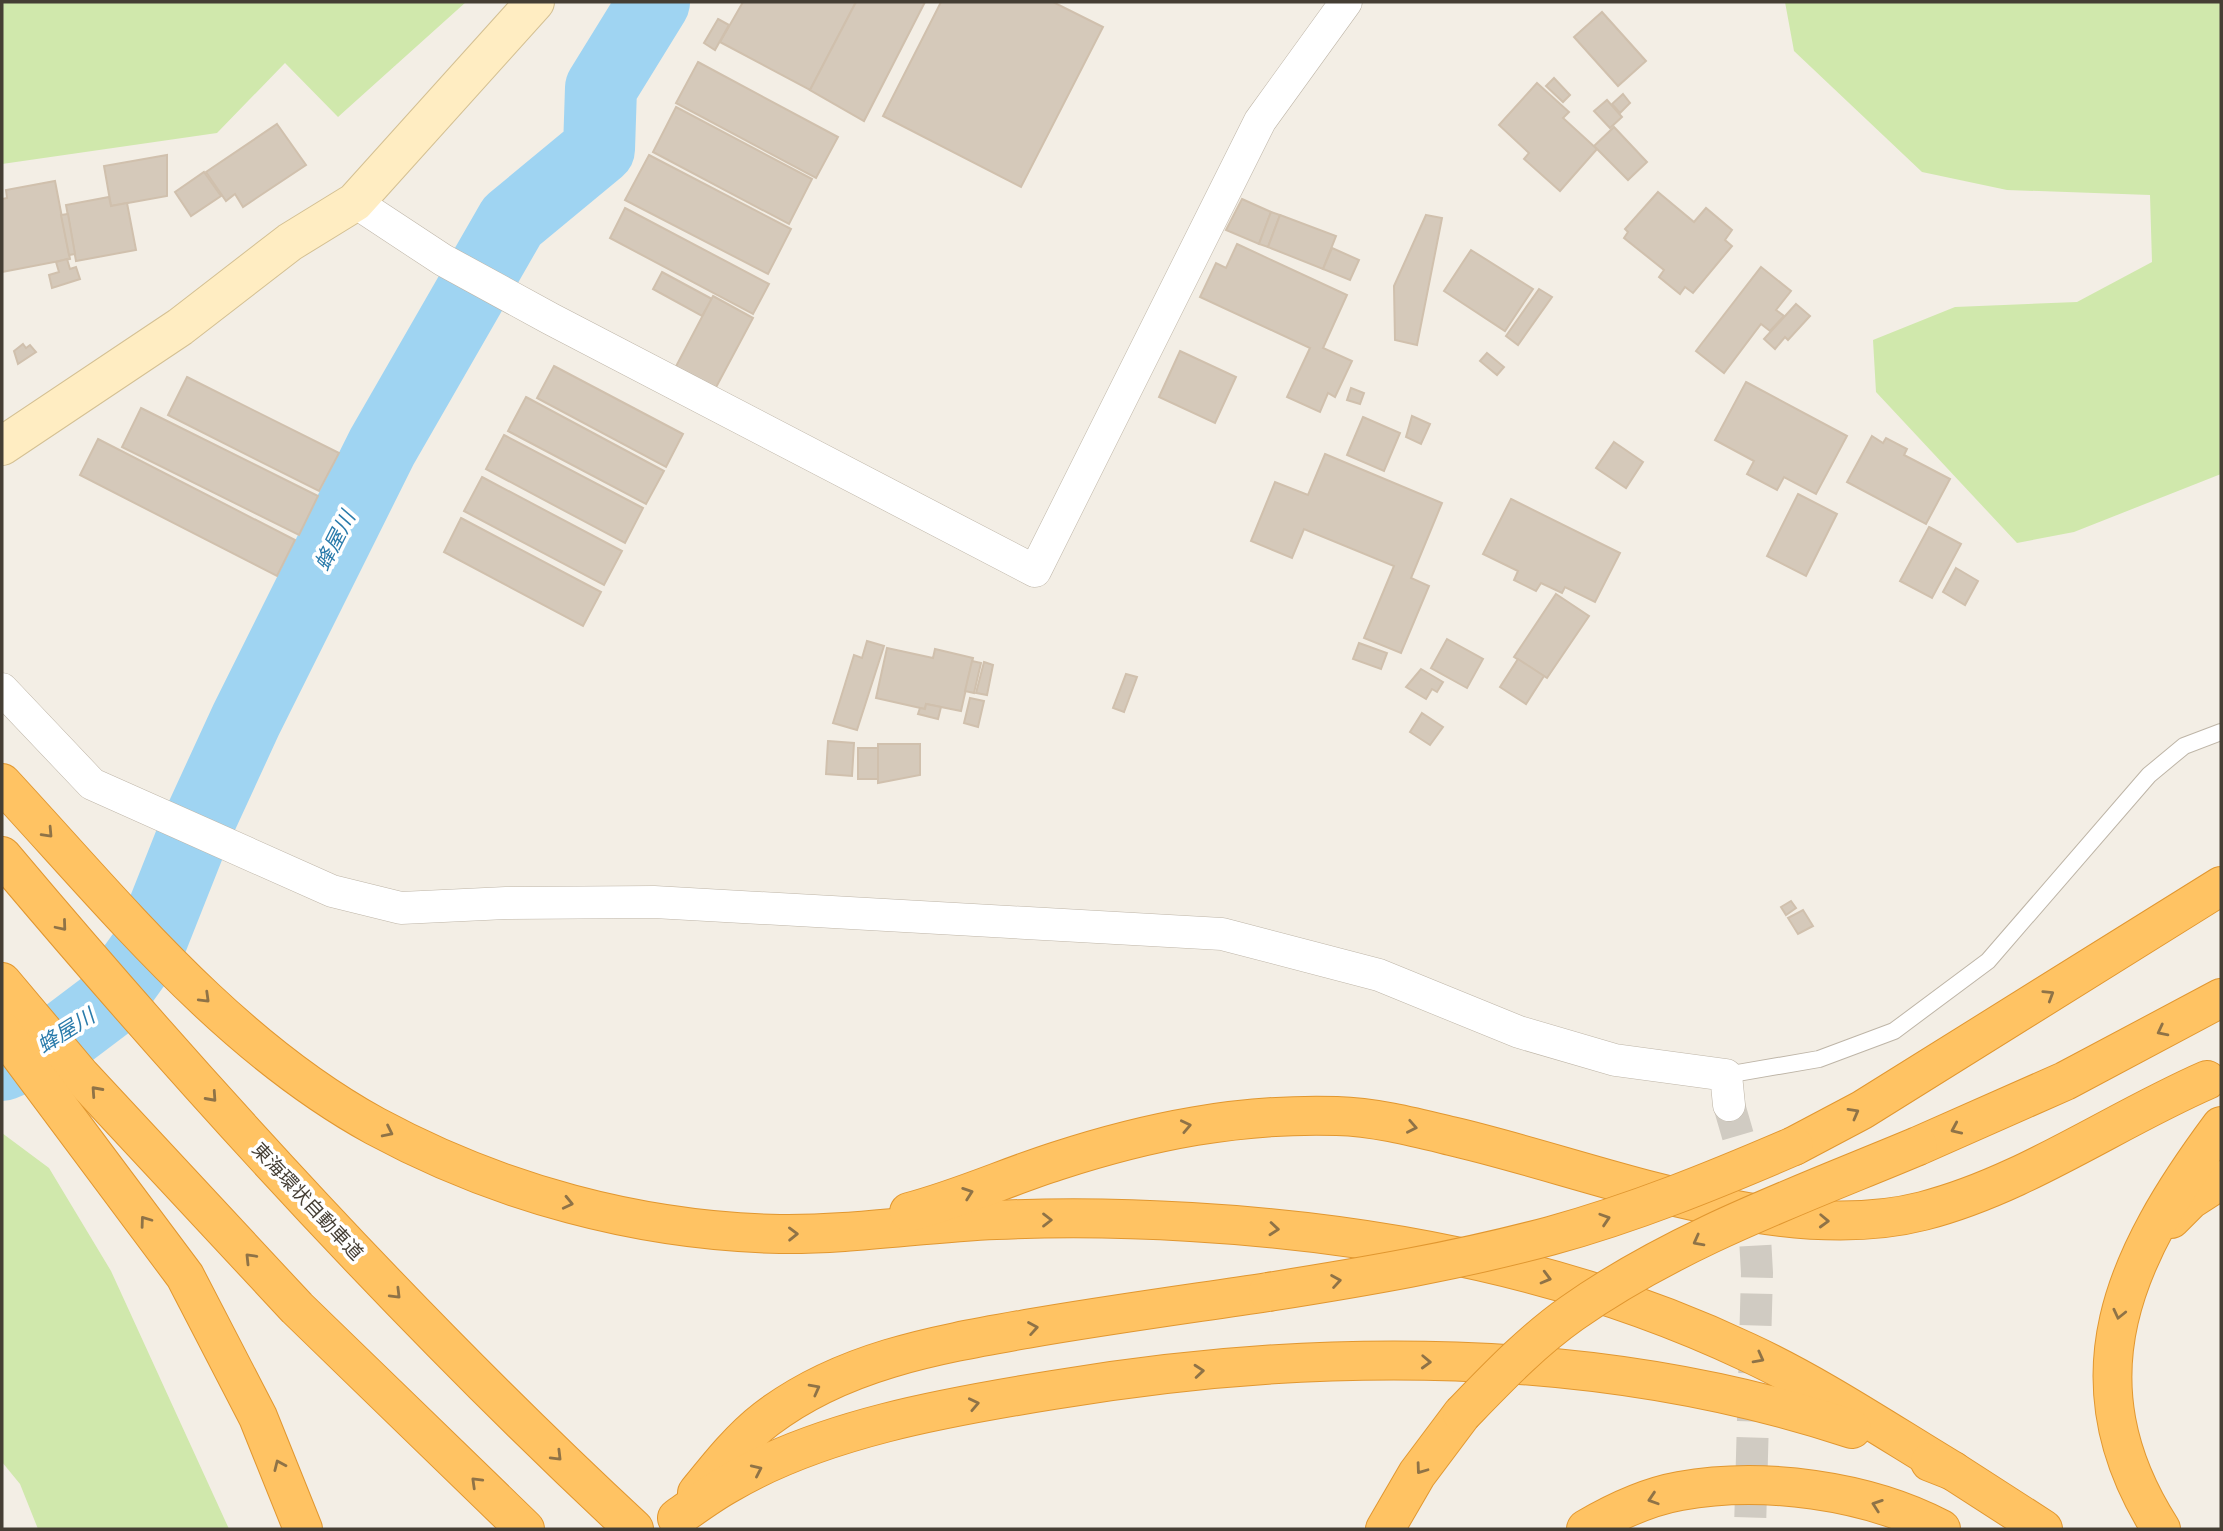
<svg xmlns="http://www.w3.org/2000/svg" width="2223" height="1531" font-family="Barlow,'Noto Sans JP',sans-serif">
<style>
.green{fill:#d0e8ac}
.lines{fill:none;stroke-linecap:round;stroke-linejoin:round}
.river{stroke:#9fd4f2;stroke-width:72}
.building{fill:#d5c9ba;stroke:#d0c0ad;stroke-width:2}
.street-tunnel{stroke:#d0cbc2;stroke-width:32;stroke-dasharray:32 16;stroke-linecap:butt}
.lane-casing{stroke:#beb5a7;stroke-width:18}
.street-casing{stroke:#beb5a7;stroke-width:33}
.secondary-casing{stroke:#d4c093;stroke-width:40}
.highway-casing{stroke:#e19730;stroke-width:40}
.lane{stroke:#fff;stroke-width:16}
.street{stroke:#fff;stroke-width:32}
.secondary{stroke:#ffedc2;stroke-width:38}
.highway{stroke:#ffc363;stroke-width:38}
.highway-bridge-casing{stroke:#e19730;stroke-width:40;stroke-linecap:butt}
.highway-bridge{stroke:#ffc363;stroke-width:38}
.oneway{stroke:#8f7347}
.labels{text-anchor:middle;stroke-width:7;stroke-linejoin:round;paint-order:stroke}
.street-label{font-size:19px;fill:#453e34;stroke:#fff}
.water-label{font-size:21px;font-style:italic;fill:#2a7bab;stroke:#fff}
</style>
<rect width="100%" height="100%" fill="#f3eee5"/>
<g class="green">
<path d="M 2,2 L 466,2 L 338,117 L 285,63 L 217,133 L 2,164 Z"/>
<path d="M 1785,2 L 2221,2 L 2221,474 L 2074,532 L 2017,543 L 1876,392 L 1873,340 L 1955,307 L 2077,302 L 2152,262 L 2150,195 L 2007,190 L 1922,172 L 1794,51 Z"/>
<path d="M 2,1133 L 49,1168 L 111,1271 L 229,1529 L 38,1529 L 20,1484 L 2,1462 Z"/>
</g>
<g class="lines">
<path class="river" d="M 2,1065 L 57,1042 L 106,1005 L 150,944 L 194,833 L 246,720 L 382,447 L 512,221 L 599,149 L 601,88 L 654,2"/>
</g>
<g class="building">
<path d="M 743,2 L 856,2 L 810,90 L 720,42 Z"/>
<path d="M 856,2 L 925,2 L 864,121 L 810,90 Z"/>
<path d="M 941,2 L 1053,2 L 1103,27 L 1021,187 L 883,116 Z"/>
<path d="M 1602,12 L 1646,61 L 1618,86 L 1574,37 Z"/>
<path d="M 718,19 L 729,25 L 715,50 L 704,43 Z"/>
<path d="M 698,62 L 838,137 L 816,178 L 676,103 Z"/>
<path d="M 1554,78 L 1570,95 L 1563,102 L 1546,86 Z"/>
<path d="M 1537,83 L 1569,112 L 1563,118 L 1597,149 L 1560,191 L 1524,159 L 1529,153 L 1499,125 Z"/>
<path d="M 1623,94 L 1630,103 L 1620,113 L 1612,104 Z"/>
<path d="M 1607,100 L 1622,117 L 1610,128 L 1594,111 Z"/>
<path d="M 676,107 L 812,179 L 789,224 L 653,152 Z"/>
<path d="M 277,124 L 306,165 L 243,207 L 235,194 L 226,201 L 206,172 Z"/>
<path d="M 1614,127 L 1647,162 L 1628,180 L 1594,146 Z"/>
<path d="M 167,155 L 167,196 L 111,206 L 104,166 Z"/>
<path d="M 649,155 L 791,229 L 768,274 L 625,200 Z"/>
<path d="M 204,172 L 221,196 L 191,216 L 175,192 Z"/>
<path d="M 55,181 L 70,259 L 2,272 L 2,199 L 7,198 L 6,190 Z"/>
<path d="M 1658,192 L 1694,222 L 1706,208 L 1732,230 L 1725,240 L 1732,246 L 1693,293 L 1685,287 L 1680,294 L 1659,277 L 1664,270 L 1624,238 L 1628,232 L 1625,229 Z"/>
<path d="M 109,197 L 111,206 L 127,203 L 136,250 L 76,261 L 66,205 Z"/>
<path d="M 1242,199 L 1271,212 L 1259,244 L 1226,230 Z"/>
<path d="M 625,208 L 769,284 L 753,314 L 610,238 Z"/>
<path d="M 1271,212 L 1280,215 L 1268,247 L 1259,244 Z"/>
<path d="M 68,214 L 75,254 L 69,255 L 61,215 Z"/>
<path d="M 1280,215 L 1336,236 L 1323,269 L 1268,247 Z"/>
<path d="M 1426,215 L 1442,218 L 1417,345 L 1395,340 L 1394,286 Z"/>
<path d="M 1237,244 L 1347,295 L 1323,348 L 1352,361 L 1335,397 L 1328,393 L 1320,412 L 1287,397 L 1310,348 L 1200,297 L 1216,263 L 1226,268 Z"/>
<path d="M 1332,248 L 1359,260 L 1350,280 L 1323,269 Z"/>
<path d="M 1471,250 L 1533,289 L 1505,331 L 1444,291 Z"/>
<path d="M 67,259 L 70,269 L 76,267 L 80,279 L 52,288 L 49,275 L 59,272 L 56,262 Z"/>
<path d="M 1761,267 L 1791,291 L 1776,310 L 1784,316 L 1770,331 L 1761,324 L 1724,373 L 1696,351 Z"/>
<path d="M 662,272 L 712,299 L 702,316 L 653,289 Z"/>
<path d="M 1539,289 L 1552,297 L 1518,345 L 1506,336 Z"/>
<path d="M 713,296 L 753,318 L 713,393 L 673,372 Z"/>
<path d="M 1796,304 L 1810,316 L 1788,340 L 1785,337 L 1775,349 L 1764,339 Z"/>
<path d="M 23,344 L 26,348 L 30,345 L 36,352 L 18,364 L 14,351 Z"/>
<path d="M 1180,351 L 1236,377 L 1215,423 L 1159,397 Z"/>
<path d="M 1487,353 L 1504,367 L 1497,375 L 1480,361 Z"/>
<path d="M 554,366 L 683,434 L 666,467 L 537,398 Z"/>
<path d="M 187,377 L 339,453 L 319,491 L 168,415 Z"/>
<path d="M 1746,382 L 1847,436 L 1816,494 L 1784,477 L 1777,490 L 1747,474 L 1754,461 L 1715,440 Z"/>
<path d="M 1351,388 L 1364,393 L 1360,404 L 1347,400 Z"/>
<path d="M 526,397 L 664,471 L 646,504 L 508,431 Z"/>
<path d="M 141,408 L 318,496 L 299,535 L 122,447 Z"/>
<path d="M 1412,416 L 1430,424 L 1421,444 L 1406,437 Z"/>
<path d="M 1363,417 L 1400,433 L 1384,471 L 1347,455 Z"/>
<path d="M 504,435 L 643,508 L 625,543 L 486,469 Z"/>
<path d="M 1872,436 L 1883,443 L 1886,438 L 1907,449 L 1904,455 L 1950,479 L 1926,524 L 1847,482 Z"/>
<path d="M 98,439 L 295,540 L 277,576 L 80,475 Z"/>
<path d="M 1614,442 L 1643,462 L 1626,488 L 1596,468 Z"/>
<path d="M 1325,454 L 1442,503 L 1411,578 L 1429,586 L 1401,653 L 1364,638 L 1394,566 L 1304,529 L 1292,558 L 1251,541 L 1275,482 L 1308,495 Z"/>
<path d="M 482,477 L 622,551 L 604,585 L 464,511 Z"/>
<path d="M 1798,494 L 1837,514 L 1806,576 L 1767,556 Z"/>
<path d="M 1511,499 L 1620,553 L 1595,602 L 1565,587 L 1562,593 L 1541,583 L 1536,591 L 1514,580 L 1518,571 L 1483,554 Z"/>
<path d="M 461,518 L 601,592 L 583,626 L 444,552 Z"/>
<path d="M 1929,527 L 1961,544 L 1932,598 L 1900,581 Z"/>
<path d="M 1956,568 L 1978,581 L 1965,605 L 1943,592 Z"/>
<path d="M 1556,594 L 1589,616 L 1547,678 L 1514,657 Z"/>
<path d="M 1447,639 L 1483,659 L 1467,688 L 1431,668 Z"/>
<path d="M 867,641 L 884,646 L 857,730 L 833,723 L 854,655 L 862,658 Z"/>
<path d="M 1359,643 L 1387,653 L 1381,669 L 1353,659 Z"/>
<path d="M 887,648 L 933,658 L 935,649 L 973,658 L 961,711 L 926,704 L 925,709 L 876,698 Z"/>
<path d="M 1518,659 L 1544,676 L 1526,704 L 1500,687 Z"/>
<path d="M 972,661 L 981,663 L 974,693 L 965,691 Z"/>
<path d="M 984,662 L 993,665 L 987,695 L 976,693 Z"/>
<path d="M 1421,669 L 1443,682 L 1437,692 L 1432,689 L 1426,699 L 1406,687 Z"/>
<path d="M 1126,674 L 1137,677 L 1124,712 L 1113,708 Z"/>
<path d="M 970,698 L 984,701 L 978,727 L 964,723 Z"/>
<path d="M 926,704 L 941,707 L 938,719 L 918,714 L 920,708 L 925,709 Z"/>
<path d="M 1422,713 L 1443,727 L 1430,745 L 1410,732 Z"/>
<path d="M 828,741 L 854,743 L 852,776 L 826,774 Z"/>
<path d="M 878,744 L 920,744 L 920,775 L 878,783 Z"/>
<rect x="858" y="748" width="20" height="31"/>
<path d="M 1791,901 L 1796,908 L 1786,915 L 1781,907 Z"/>
<path d="M 1803,910 L 1813,926 L 1798,934 L 1788,918 Z"/>
</g>
<g class="lines">
<path class="street-tunnel" d="M 1729,1105 L 1752,1184 L 1757,1273 L 1750,1529"/>
<g class="lane-casing">
<path id="lane" d="M 1726,1075 L 1819,1059 L 1894,1031 L 1988,961 L 2149,775 L 2184,746 L 2221,732"/>
</g>
<g class="street-casing">
<g id="street">
<path d="M 355,202 L 443,260 L 551,319 L 1035,571 L 1260,121 L 1346,2"/>
<path d="M 2,689 L 92,784 L 332,891 L 401,908 L 506,903 L 654,902 L 1222,934 L 1379,975 L 1519,1032 L 1615,1060 L 1726,1075 L 1729,1105"/>
</g>
</g>
<g class="secondary-casing">
<path id="secondary" d="M 2,446 L 180,327 L 290,242 L 355,202 L 535,2"/>
</g>
<g class="highway-casing">
<g id="highway">
<path d="M 2,783 C 116,906 226,1044 375,1126 C 499,1193 639,1231 780,1234 C 852,1235 924,1223 996,1220 C 1060,1217 1127,1218 1191,1222 C 1381,1233 1574,1270 1747,1352 C 1818,1385 1885,1430 1953,1471"/>
<path d="M 2,856 C 200,1091 408,1319 634,1529"/>
<path d="M 2,982 L 81,1076 L 297,1308 L 525,1529"/>
<path d="M 2,1031 L 185,1276 L 258,1417 L 303,1529"/>
<path d="M 1794,1146 L 1862,1110 L 2221,886"/>
<path d="M 1918,1146 L 2065,1081 L 2221,998"/>
<path d="M 909,1212 C 959,1199 1007,1177 1057,1161 C 1149,1131 1240,1113 1337,1116 C 1375,1117 1414,1127 1451,1136 C 1594,1169 1779,1248 1923,1211 C 2024,1185 2113,1121 2207,1080"/>
<path d="M 2171,1219 L 2190,1200 L 2221,1180"/>
<path d="M 1930,1462 L 1953,1471 L 2043,1529"/>
<path d="M 697,1493 C 718,1467 740,1439 766,1419 C 842,1361 935,1345 1026,1329 C 1106,1315 1188,1304 1268,1292"/>
<path d="M 677,1518 C 694,1506 710,1494 728,1484 C 821,1429 947,1407 1053,1390 C 1316,1346 1598,1345 1852,1429"/>
<path d="M 1385,1529 L 1417,1474 L 1462,1414"/>
<path d="M 1586,1529 C 1615,1512 1646,1497 1680,1491 C 1762,1476 1867,1490 1941,1529"/>
<path d="M 2161,1529 C 2065,1379 2125,1255 2221,1126"/>
</g>
</g>
<use href="#lane" class="lane"/>
<use href="#street" class="street"/>
<use href="#secondary" class="secondary"/>
<use href="#highway" class="highway"/>
<g class="highway-bridge-casing">
<g id="highway-bridge">
<path d="M 1268,1292 C 1363,1277 1457,1261 1550,1236 C 1634,1213 1715,1180 1794,1146"/>
<path d="M 1462,1414 C 1497,1378 1531,1342 1572,1313 C 1677,1239 1801,1195 1918,1146"/>
</g>
</g>
<use href="#highway-bridge" class="highway-bridge"/>
</g>
<defs><path id="oneway-chevron" d="M-2-3.5L2.5 0L-2 3.5" fill="none" stroke-width="1.6" stroke-linecap="round" stroke-linejoin="round" transform="scale(1.75)"/></defs>
<g class="oneway">
<use href="#oneway-chevron" transform="translate(48 833) rotate(47)"/>
<use href="#oneway-chevron" transform="translate(62 926) rotate(50)"/>
<use href="#oneway-chevron" transform="translate(2049 995) rotate(-32)"/>
<use href="#oneway-chevron" transform="translate(205 998) rotate(44)"/>
<use href="#oneway-chevron" transform="translate(2162 1031) rotate(153)"/>
<use href="#oneway-chevron" transform="translate(96 1091) rotate(-132)"/>
<use href="#oneway-chevron" transform="translate(212 1097) rotate(48)"/>
<use href="#oneway-chevron" transform="translate(1854 1113) rotate(-29)"/>
<use href="#oneway-chevron" transform="translate(1186 1126) rotate(-12)"/>
<use href="#oneway-chevron" transform="translate(1412 1127) rotate(11)"/>
<use href="#oneway-chevron" transform="translate(1956 1129) rotate(156)"/>
<use href="#oneway-chevron" transform="translate(388 1132) rotate(26)"/>
<use href="#oneway-chevron" transform="translate(968 1193) rotate(-19)"/>
<use href="#oneway-chevron" transform="translate(568 1203) rotate(13)"/>
<use href="#oneway-chevron" transform="translate(1605 1219) rotate(-18)"/>
<use href="#oneway-chevron" transform="translate(1047 1220)"/>
<use href="#oneway-chevron" transform="translate(145 1221) rotate(-126)"/>
<use href="#oneway-chevron" transform="translate(1824 1221) rotate(2)"/>
<use href="#oneway-chevron" transform="translate(1274 1229) rotate(5)"/>
<use href="#oneway-chevron" transform="translate(793 1234) rotate(-1)"/>
<use href="#oneway-chevron" transform="translate(1698 1241) rotate(152)"/>
<use href="#oneway-chevron" transform="translate(250 1258) rotate(-134)"/>
<use href="#oneway-chevron" transform="translate(1546 1278) rotate(15)"/>
<use href="#oneway-chevron" transform="translate(1336 1281) rotate(-9)"/>
<use href="#oneway-chevron" transform="translate(396 1294) rotate(45)"/>
<use href="#oneway-chevron" transform="translate(2119 1314) rotate(103)"/>
<use href="#oneway-chevron" transform="translate(1033 1328) rotate(-10)"/>
<use href="#oneway-chevron" transform="translate(1759 1358) rotate(28)"/>
<use href="#oneway-chevron" transform="translate(1426 1362) rotate(2)"/>
<use href="#oneway-chevron" transform="translate(1199 1371) rotate(-5)"/>
<use href="#oneway-chevron" transform="translate(815 1389) rotate(-28)"/>
<use href="#oneway-chevron" transform="translate(974 1404) rotate(-12)"/>
<use href="#oneway-chevron" transform="translate(557 1456) rotate(45)"/>
<use href="#oneway-chevron" transform="translate(279 1465) rotate(-114)"/>
<use href="#oneway-chevron" transform="translate(1421 1469) rotate(126)"/>
<use href="#oneway-chevron" transform="translate(757 1470) rotate(-25)"/>
<use href="#oneway-chevron" transform="translate(476 1482) rotate(-136)"/>
<use href="#oneway-chevron" transform="translate(1653 1499) rotate(162)"/>
<use href="#oneway-chevron" transform="translate(1877 1505) rotate(-161)"/>
</g>
<g class="labels">
<g class="street-label">
<text transform="translate(308 1201) rotate(47)" y="7">東海環状自動車道</text>
</g>
<g class="water-label">
<text transform="translate(335 541) rotate(-63)" y="7">蜂屋川</text>
<text transform="translate(66 1031) rotate(-32)" y="7">蜂屋川</text>
</g>
</g>
<rect width="2223" height="1531" fill="none" stroke="#453e34" stroke-width="7"/>
</svg>
